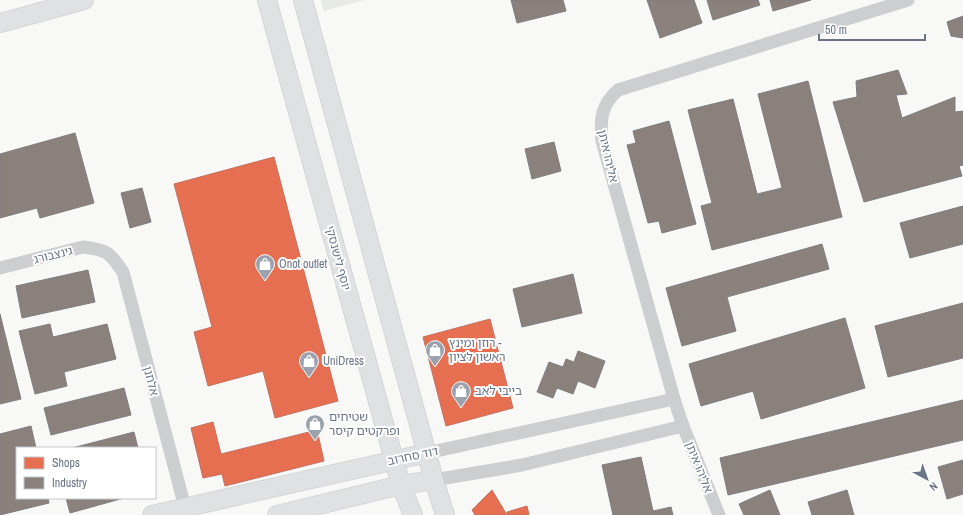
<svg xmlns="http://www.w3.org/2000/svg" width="963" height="515" font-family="'Archivo Narrow','Noto Sans Hebrew',sans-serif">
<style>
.green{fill:#e6e9e5}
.shops{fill:#e76f51;stroke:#c17061}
.industry{fill:#8a817c;stroke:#807d7f}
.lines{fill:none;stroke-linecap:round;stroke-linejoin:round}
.secondary-casing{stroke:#d5d6d7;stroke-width:20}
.street{stroke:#cdcecf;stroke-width:13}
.secondary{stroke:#e0e1e2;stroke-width:18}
.labels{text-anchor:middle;stroke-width:4;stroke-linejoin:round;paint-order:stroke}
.street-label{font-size:12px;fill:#697486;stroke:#fff}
.poi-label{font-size:12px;fill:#697486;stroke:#fff;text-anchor:start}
</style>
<rect width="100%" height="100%" fill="#f8f8f7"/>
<path class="green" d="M 321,0 L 364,0 L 324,11 Z"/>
<g class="shops">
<path d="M 274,157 L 338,401 L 275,418 L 263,371 L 208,386 L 194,332 L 212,327 L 174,184 Z"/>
<path d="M 490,319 L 513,408 L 446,426 L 423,337 Z"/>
<path d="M 213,422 L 221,454 L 317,430 L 324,461 L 225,486 L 222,474 L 203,478 L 191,428 Z"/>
<path d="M 492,490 L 507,515 L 475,515 L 472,510 Z"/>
<path d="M 527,506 L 529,515 L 507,515 L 507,512 Z"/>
</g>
<g class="industry">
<path d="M 511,0 L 563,0 L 566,11 L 517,23 Z"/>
<path d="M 647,0 L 694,0 L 702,23 L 660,38 Z"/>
<path d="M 707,0 L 758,0 L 760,5 L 713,20 Z"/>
<path d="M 770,0 L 811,0 L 773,11 Z"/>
<path d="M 963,16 L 963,38 L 951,36 L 947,22 Z"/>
<path d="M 898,70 L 907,94 L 896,95 L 902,118 L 955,97 L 955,112 L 963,111 L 963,165 L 959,166 L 962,176 L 864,202 L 833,102 L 857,97 L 856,81 Z"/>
<path d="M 808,81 L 842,217 L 712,250 L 701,206 L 712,203 L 688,110 L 733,99 L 757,194 L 782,188 L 758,94 Z"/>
<path d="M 669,121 L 696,224 L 662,233 L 659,221 L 648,223 L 627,145 L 636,143 L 633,131 Z"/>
<path d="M 75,133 L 94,203 L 40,218 L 37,208 L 0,218 L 0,154 Z"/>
<path d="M 554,142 L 561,171 L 532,179 L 525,149 Z"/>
<path d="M 142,188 L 151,222 L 130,228 L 121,193 Z"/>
<path d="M 963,206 L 963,244 L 910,258 L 900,223 Z"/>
<path d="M 822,244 L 829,269 L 727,297 L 736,331 L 682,346 L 666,288 Z"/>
<path d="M 88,270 L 95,302 L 22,318 L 16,286 Z"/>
<path d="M 573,274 L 582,313 L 522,327 L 513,289 Z"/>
<path d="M 963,303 L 963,358 L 888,377 L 875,326 Z"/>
<path d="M 0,314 L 21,399 L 0,404 Z"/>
<path d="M 845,318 L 865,388 L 761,419 L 753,391 L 701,406 L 689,364 Z"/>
<path d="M 50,324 L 53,337 L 107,324 L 116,359 L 64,372 L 67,386 L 35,394 L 19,331 Z"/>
<path d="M 578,351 L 605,361 L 595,388 L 578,381 L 573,394 L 557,388 L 553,398 L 537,392 L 549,362 L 563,367 L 566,359 L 574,362 Z"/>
<path d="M 124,388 L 131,415 L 51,435 L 44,408 Z"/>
<path d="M 963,400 L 963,440 L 728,495 L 720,458 Z"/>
<path d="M 31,426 L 36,448 L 17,448 L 17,498 L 48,498 L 49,503 L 0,515 L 0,434 Z"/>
<path d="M 134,432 L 138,448 L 72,448 Z"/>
<path d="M 641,457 L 653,511 L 671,507 L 673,515 L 613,515 L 602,465 Z"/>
<path d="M 963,460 L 963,494 L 947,499 L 938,467 Z"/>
<path d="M 770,490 L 780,515 L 744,515 L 739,504 Z"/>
<path d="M 847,490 L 854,515 L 812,515 L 808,502 Z"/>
<path d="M 66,498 L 124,498 L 70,513 Z"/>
</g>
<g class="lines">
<g class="secondary-casing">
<g id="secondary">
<path d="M 267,0 L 401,485 L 413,515"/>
<path d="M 303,0 L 434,480 L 445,515"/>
<path d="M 0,23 L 84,0"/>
<path d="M 152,515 L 427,453"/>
<path d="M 277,515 L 401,485 L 434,480"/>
</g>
</g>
<g class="street">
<path d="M 0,268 L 83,247 C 108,250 109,252 123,272 L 187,515"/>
<path d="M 427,453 L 674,399"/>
<path d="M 434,480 L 522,465 L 683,426"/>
<path d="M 719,515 L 683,426 L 674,399 L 602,141 C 600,119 601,105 618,90 L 908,0"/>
</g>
<use href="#secondary" class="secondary"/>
</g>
<defs>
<g id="shop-pin" transform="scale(1)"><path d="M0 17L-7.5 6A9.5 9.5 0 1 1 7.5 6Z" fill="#9ba2ae" stroke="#fff"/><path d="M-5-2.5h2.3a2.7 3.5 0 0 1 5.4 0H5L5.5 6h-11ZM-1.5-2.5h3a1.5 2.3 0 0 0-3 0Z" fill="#fff"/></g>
</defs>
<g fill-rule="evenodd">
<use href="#shop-pin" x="265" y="264"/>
<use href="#shop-pin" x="435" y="350"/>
<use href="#shop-pin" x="309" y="361"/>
<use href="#shop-pin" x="461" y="391"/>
<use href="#shop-pin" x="315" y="424"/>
</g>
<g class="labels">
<g class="street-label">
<text transform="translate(608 156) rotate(77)" y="4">אליהו איתן</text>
<text transform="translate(53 255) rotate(-14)" y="4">גינצבורג</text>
<text transform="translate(338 258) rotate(75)" y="4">יוסף לישנסקי</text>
<text transform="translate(151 381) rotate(75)" y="4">אלחנן</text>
<text transform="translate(413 456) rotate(-12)" y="4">דוד סחרוב</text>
<text transform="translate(699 467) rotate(68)" y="4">אליהו איתן</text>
</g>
<g class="poi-label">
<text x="279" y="268">Onot outlet</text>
<text x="449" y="347">רוזן ומינץ -<tspan x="449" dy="14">ראשון לציון</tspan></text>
<text x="323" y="365">UniDress</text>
<text x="475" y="395">בייבי לאב</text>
<text x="329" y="421">שטיחים<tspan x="329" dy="14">ופרקטים קיסר</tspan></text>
</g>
</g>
<rect x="16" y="447" width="140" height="52" fill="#ffffff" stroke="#c3c7cf"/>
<rect x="24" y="457" width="20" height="12" fill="#e76f51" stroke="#c3c7cf"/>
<text x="52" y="467" font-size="12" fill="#697486">Shops</text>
<rect x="24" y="477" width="20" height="12" fill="#8a817c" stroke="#c3c7cf"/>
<text x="52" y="487" font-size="12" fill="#697486">Industry</text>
<g transform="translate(927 479) rotate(139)" stroke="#ffffff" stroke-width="3" paint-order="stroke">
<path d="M0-3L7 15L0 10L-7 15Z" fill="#697486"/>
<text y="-6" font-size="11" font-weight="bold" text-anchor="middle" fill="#697486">N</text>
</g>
<path d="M819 34v6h106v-6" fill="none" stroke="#697486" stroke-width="2"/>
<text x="825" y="34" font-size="12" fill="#697486" stroke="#ffffff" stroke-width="3" paint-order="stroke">50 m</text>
</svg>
